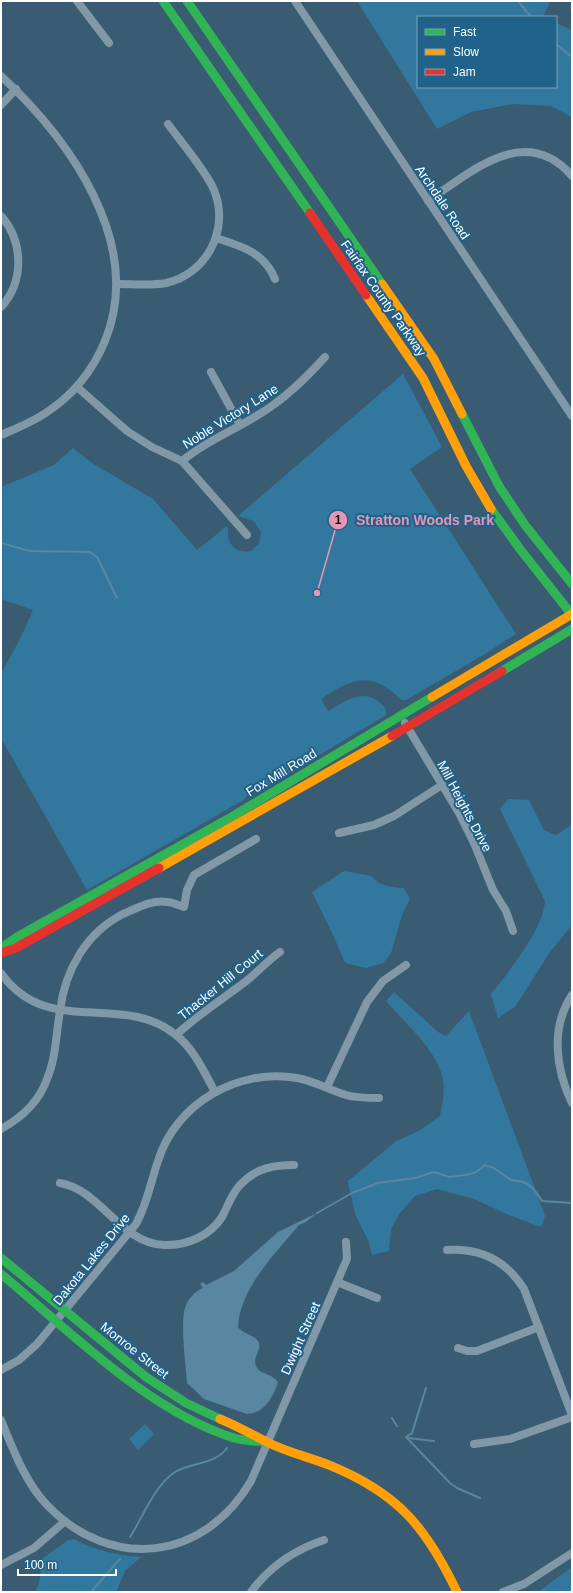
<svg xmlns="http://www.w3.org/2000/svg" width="573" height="1593" font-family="Arial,sans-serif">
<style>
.green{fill:#32789e}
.water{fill:#5986a0}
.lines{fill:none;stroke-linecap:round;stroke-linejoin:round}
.stream{stroke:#5986a0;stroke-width:2}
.street{stroke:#8098a7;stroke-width:8}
.fast{stroke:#30b455;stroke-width:9}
.slow{stroke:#ff9f0a;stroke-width:9}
.jam{stroke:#e5322d;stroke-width:9}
.labels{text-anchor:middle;stroke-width:4;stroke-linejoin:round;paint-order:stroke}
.street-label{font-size:13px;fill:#fff;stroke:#21628a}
.leader{fill:none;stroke:#e497b5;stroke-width:1.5}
.callout-dot{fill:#e497b5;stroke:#21628a;stroke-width:1.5}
.mark-label{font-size:12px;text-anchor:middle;font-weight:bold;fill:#111}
.callout-label{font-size:14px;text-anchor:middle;font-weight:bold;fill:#e497b5;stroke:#21628a;stroke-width:4;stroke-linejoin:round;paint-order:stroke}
</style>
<rect width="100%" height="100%" fill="#395c72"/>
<g class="green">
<path d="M 357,1 L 550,1 L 543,17 L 418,17 L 418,87 L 556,87 L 556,23 L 572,30 L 572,117 L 551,106 L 513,104 L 471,112 L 437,129 Z"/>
<path d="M 403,374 L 442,447 L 410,469 L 516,634 L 485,654 L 406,700 L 401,700 C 372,670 352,678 321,699 L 328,711 C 345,702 361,688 379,702 C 384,706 387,709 386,715 L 259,791 L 256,787 L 242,801 L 87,890 L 1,738 L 1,674 L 21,637 L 33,610 L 1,599 L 1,487 L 54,465 L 73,448 L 92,463 L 153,499 L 197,550 L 227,526 C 229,531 227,535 229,540 C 232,549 241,553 251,551 L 259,544 L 261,532 L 254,521 L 238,516 Z"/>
<path d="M 508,799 L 529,800 L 544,830 L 556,835 L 572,825 L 572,925 L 550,952 L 515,1007 L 498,1018 L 491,994 C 508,973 544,928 545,901 L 500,809 Z"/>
<path d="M 344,871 L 372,876 C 380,887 392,887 404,888 L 410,899 L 402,915 L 391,953 L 383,963 L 366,968 L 345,963 L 334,937 L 312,892 Z"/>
<path d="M 394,992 L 438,1032 L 446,1036 L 469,1011 L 545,1216 L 541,1227 L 509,1215 L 474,1199 L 437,1189 L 415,1196 L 400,1213 L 391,1229 L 389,1251 L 372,1255 L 368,1240 L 355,1214 L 348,1181 L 395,1142 L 420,1130 L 440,1116 C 443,1103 446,1085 441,1072 C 433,1047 403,1021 386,1001 Z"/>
<path d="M 145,1424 L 154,1434 L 138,1450 L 129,1439 Z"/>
<path d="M 74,1539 C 96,1551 116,1555 141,1557 L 125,1571 L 116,1592 L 35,1592 L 39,1583 L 42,1559 L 68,1540 Z"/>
<path d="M 572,1567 L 572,1592 L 538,1592 Z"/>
</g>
<path class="water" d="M 317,1213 L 306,1222 L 299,1225 C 275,1254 240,1288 238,1327 C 243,1334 254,1335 258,1341 C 263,1348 252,1358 256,1366 C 259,1374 273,1374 278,1382 C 274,1397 263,1414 247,1414 L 204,1399 L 187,1383 C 186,1366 180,1323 185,1308 C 187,1300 195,1291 203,1288 L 200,1284 L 203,1282 L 206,1285 L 234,1271 L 278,1232 Z"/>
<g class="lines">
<g class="stream">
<path d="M 518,1 L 531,17"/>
<path d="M 556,44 L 572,57"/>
<path d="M 1,543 L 30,551 L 90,552 L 97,557 L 117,598"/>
<path d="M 317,1213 L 352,1193 L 378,1183 L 415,1178 L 434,1172 L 449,1177 L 466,1175 L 476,1172 L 485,1165 C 497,1168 497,1171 507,1177 C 510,1180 515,1181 519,1181 C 531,1183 536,1192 542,1201 L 572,1203"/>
<path d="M 392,1418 L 397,1426"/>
<path d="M 406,1437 L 450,1483 L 457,1488 L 480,1498"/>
<path d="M 406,1437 L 412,1433 L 426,1388"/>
<path d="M 408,1438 L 434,1441"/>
<path d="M 130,1537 C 143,1517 154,1486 175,1472 C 191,1462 215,1465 227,1448"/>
<path d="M 91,1592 L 120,1559"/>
</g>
<g class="street">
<path d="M 77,1 L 109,43"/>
<path d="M 295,1 L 572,416"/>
<path d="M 1,76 C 69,139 145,243 105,341 C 93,370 73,395 47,412 C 33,422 17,428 1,435"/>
<path d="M 1,105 L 16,89"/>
<path d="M 428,201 C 471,172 525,122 572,176"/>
<path d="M 1,216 C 24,242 24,282 1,307"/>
<path d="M 216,238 C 241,246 264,252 275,279"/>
<path d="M 117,284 C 132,284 150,286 166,283 C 207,274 230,229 214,190 C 206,171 181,142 168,124"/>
<path d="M 211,372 L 240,425"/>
<path d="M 77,387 L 127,431 L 152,447 L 182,461 L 247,535"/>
<path d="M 182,461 C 206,441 231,432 258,415 C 284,400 305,379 325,357"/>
<path d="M 405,723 L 459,813 L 474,843 L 493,890 L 506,911 L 513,931"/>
<path d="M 339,833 L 374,825 L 394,816 L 442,785"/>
<path d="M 1,973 C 47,1039 123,991 176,1035 C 194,1049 204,1072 215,1092"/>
<path d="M 572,995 C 550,1028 556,1070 572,1103"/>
<path d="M 176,1035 C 199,1014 221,1000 245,982 C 257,973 267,961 280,952"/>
<path d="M 327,1087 L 367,1002 L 383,981 L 406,965"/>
<path d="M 1,1129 C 21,1118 39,1102 47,1079 C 56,1058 56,1034 60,1011 C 65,970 86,933 123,914 C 135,909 153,899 167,902 C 172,902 178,905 184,907 L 187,890 L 194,875 L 256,839"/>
<path d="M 60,1183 C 101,1190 120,1243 164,1245 C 186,1246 210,1236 222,1217 C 228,1206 232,1192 242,1183 C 257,1168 274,1165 294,1165"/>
<path d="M 447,1250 C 480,1248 506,1260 524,1289 L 572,1415"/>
<path d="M 337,1282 L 377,1298"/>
<path d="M 458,1348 L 467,1351 L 477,1351 L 539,1327"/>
<path d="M 1,1370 L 19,1360 L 37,1344 L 136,1224 C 148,1202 150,1184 158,1161 C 176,1103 238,1068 297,1078 C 315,1081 329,1090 346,1095 C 357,1098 368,1098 379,1098"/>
<path d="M 1,1420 C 13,1449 25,1482 47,1505 C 111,1572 204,1561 251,1481 L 347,1259 L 346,1242"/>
<path d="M 474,1444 L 510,1439 L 572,1417"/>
<path d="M 1,1565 L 34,1548 L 64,1522"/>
<path d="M 251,1592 C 270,1566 294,1550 324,1540"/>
<path d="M 503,1592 L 524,1584 L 572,1553"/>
</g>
<g class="fast">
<path d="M 163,1 L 310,213"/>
<path d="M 187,1 L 382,284"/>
<path d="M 462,414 L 499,486 L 525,525 L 572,584"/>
<path d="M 491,509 L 520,549 L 572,615"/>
<path d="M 502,671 L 572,629"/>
<path d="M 1,948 L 17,937 L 228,819 L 432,697"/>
<path d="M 1,1258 L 146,1377 L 186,1403 L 220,1419"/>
<path d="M 1,1274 C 69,1330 148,1411 234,1438 C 244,1441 256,1441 267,1442"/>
</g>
<g class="slow">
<path d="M 382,284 L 434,359 L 462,414"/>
<path d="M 366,295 L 423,378 L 466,466 L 491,509"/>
<path d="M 432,697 L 572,614"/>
<path d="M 159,868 L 392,736"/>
<path d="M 220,1419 C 237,1426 251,1434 267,1442 C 286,1452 309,1457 329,1465 C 398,1493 426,1527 457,1592"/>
</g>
<g class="jam">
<path d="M 310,213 L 366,295"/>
<path d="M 392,736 L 502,671"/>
<path d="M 1,953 L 16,948 L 159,868"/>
</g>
</g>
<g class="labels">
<g class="street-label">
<text transform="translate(443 202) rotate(56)" y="5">Archdale Road</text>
<text transform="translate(384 298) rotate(55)" y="5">Fairfax County Parkway</text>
<text transform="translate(230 416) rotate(-32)" y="5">Noble Victory Lane</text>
<text transform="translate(281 772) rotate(-31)" y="5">Fox Mill Road</text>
<text transform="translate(465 806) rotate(62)" y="5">Mill Heights Drive</text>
<text transform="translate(220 984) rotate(-39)" y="5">Thacker Hill Court</text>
<text transform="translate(91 1259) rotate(-51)" y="5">Dakota Lakes Drive</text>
<text transform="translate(300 1338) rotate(-66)" y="5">Dwight Street</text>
<text transform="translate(135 1350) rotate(38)" y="5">Monroe Street</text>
</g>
</g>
<path class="leader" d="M317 593L338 520"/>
<g class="callout-dot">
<circle cx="317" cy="593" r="4"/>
<circle cx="338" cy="520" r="10"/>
</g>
<g class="mark-label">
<text x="338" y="524">1</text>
</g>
<g class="callout-label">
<text x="425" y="525">Stratton Woods Park</text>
</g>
<rect width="573" height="1593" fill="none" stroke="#ffffff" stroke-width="4"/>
<rect x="417" y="16" width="140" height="72" fill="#21628a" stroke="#7aa1b9"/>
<rect x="425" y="29" width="20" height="6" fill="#30b455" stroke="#7aa1b9"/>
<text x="453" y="36" font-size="12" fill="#ffffff">Fast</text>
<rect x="425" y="49" width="20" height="6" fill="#ff9f0a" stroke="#7aa1b9"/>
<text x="453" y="56" font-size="12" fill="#ffffff">Slow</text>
<rect x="425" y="69" width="20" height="6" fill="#e5322d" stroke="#7aa1b9"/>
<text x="453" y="76" font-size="12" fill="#ffffff">Jam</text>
<path d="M18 1569v6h98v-6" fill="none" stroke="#ffffff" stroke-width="2"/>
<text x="24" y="1569" font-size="12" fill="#ffffff" stroke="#21628a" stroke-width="3" paint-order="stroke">100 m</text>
</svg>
